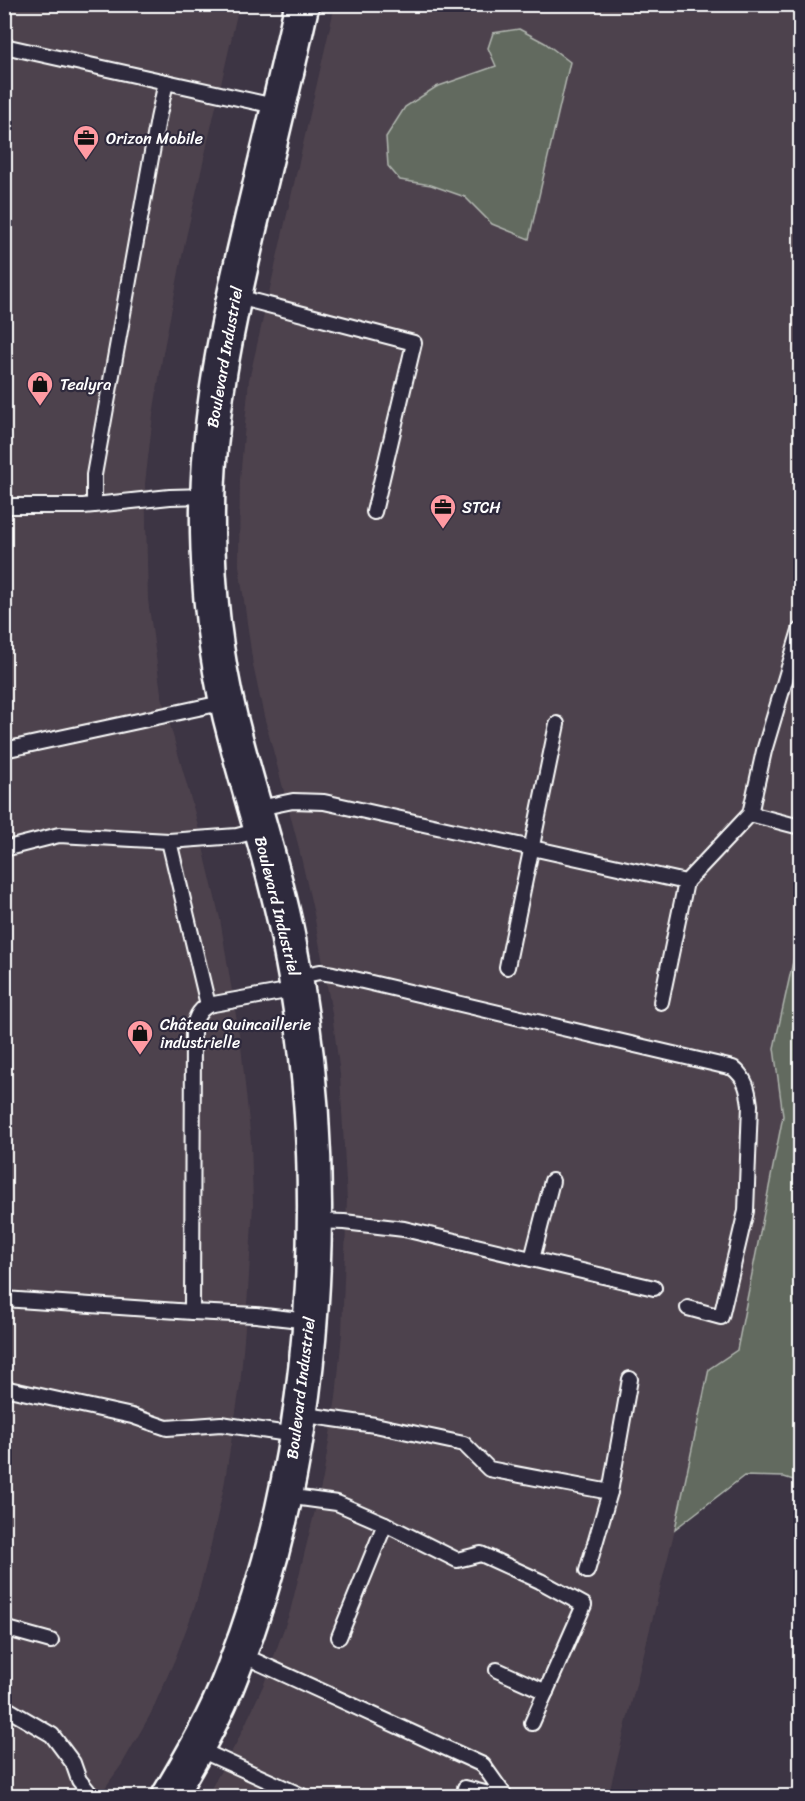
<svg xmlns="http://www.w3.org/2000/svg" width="805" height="1801" font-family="Sriracha,sans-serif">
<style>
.built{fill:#4e434d}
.green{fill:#626b5f;stroke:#b0b5af;stroke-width:1.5}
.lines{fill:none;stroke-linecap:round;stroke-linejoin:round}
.service-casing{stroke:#fff;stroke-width:18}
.tertiary-casing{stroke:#fff;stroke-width:38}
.service{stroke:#2f2a3d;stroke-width:14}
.tertiary{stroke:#2f2a3d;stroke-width:33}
.labels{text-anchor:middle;stroke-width:4.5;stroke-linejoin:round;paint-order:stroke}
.poi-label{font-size:16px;fill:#fff;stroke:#2f2a3d;text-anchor:start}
.street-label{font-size:16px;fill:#fff;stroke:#2f2a3d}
</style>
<rect width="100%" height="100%" fill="#3d3544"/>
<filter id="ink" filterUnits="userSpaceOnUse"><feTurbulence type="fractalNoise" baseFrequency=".0167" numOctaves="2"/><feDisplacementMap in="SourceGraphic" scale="12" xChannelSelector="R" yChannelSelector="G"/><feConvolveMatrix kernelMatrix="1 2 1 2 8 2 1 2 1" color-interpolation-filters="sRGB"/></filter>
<g filter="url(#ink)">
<g class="built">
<path d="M 5,5 L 239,5 L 184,246 L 163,353 L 153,415 L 145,483 L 148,600 L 161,693 L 195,814 L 220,919 L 241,1046 L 251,1142 L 253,1204 L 248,1291 L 240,1386 L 224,1486 L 210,1549 L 195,1606 L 175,1659 L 150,1715 L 122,1764 L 99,1796 L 5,1796 Z"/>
<path d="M 335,5 L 800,5 L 800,930 L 774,1048 L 783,1116 L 737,1350 L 709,1369 L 675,1529 L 608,1796 L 207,1796 L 237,1742 L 264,1684 L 290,1612 L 323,1478 L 336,1398 L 342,1334 L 347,1200 L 340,1074 L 332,1013 L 314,914 L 298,844 L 264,716 L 253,665 L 239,565 L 240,480 L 249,380 Z"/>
</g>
<g class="green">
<path d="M 519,29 L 545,43 L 570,62 L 529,239 L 492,224 L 465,197 L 431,185 L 400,180 L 388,166 L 386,137 L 405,107 L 436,87 L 496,66 L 488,48 L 493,33 Z"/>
<path d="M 800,930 L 800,1482 L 784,1477 L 744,1476 L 675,1529 L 709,1369 L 737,1350 L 783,1116 L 774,1048 Z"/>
</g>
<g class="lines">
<g class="service-casing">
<g id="service">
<path d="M 4,46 L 166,82"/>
<path d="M 234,296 L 414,343 L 374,512"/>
<path d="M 208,496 L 170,497 L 94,505 L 94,475 L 158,119 L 166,82 L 279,107"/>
<path d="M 4,506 L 83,506 L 94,505"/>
<path d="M 4,750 L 226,702"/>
<path d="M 254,809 L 293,801 L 324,802 L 686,882 L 750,814 L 764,751 L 800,630"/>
<path d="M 750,814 L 800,827"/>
<path d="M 260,830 L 237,836 L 169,841 L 208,1005 L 298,989"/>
<path d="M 4,849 L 59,835 L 169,841"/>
<path d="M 507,967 L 557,724"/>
<path d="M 295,977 L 320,972 L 333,974 L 733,1068 C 746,1078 748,1090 750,1105 L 746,1211 L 721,1317 L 688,1308"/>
<path d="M 661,1002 L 686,882"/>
<path d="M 208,1005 C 198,1011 195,1019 193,1030 L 192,1312 L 256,1315 L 309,1321"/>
<path d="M 314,1221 L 344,1222 L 404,1229 L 654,1288"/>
<path d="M 532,1259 L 552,1181"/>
<path d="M 4,1299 L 192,1312"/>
<path d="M 4,1388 L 132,1416 L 167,1428 L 221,1424 L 295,1435"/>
<path d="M 299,1414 L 375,1425 L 464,1444 L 489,1469 L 610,1492 L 630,1379"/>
<path d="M 286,1496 L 337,1503 L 385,1524 L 339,1637"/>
<path d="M 385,1524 L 457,1560 L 481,1554 L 540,1581 L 584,1605 L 532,1723"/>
<path d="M 587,1571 L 610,1492"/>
<path d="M 4,1628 L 51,1641"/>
<path d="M 240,1654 L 483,1765 L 505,1796"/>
<path d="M 497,1670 L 546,1692"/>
<path d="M 4,1707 L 52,1735 L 73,1763 L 79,1780 L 92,1796"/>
<path d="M 196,1748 L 302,1796"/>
<path d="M 465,1788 L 497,1796"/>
</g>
</g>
<g class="tertiary-casing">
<path id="tertiary" d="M 169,1796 C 192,1757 216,1716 232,1673 C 321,1450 335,1170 288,937 C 275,870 253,806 236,740 C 219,678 210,613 208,549 C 203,424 229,314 258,193 C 273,131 288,68 302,4"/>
</g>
<use href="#service" class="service"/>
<use href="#tertiary" class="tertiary"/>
</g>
</g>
<defs>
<g id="office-pin" transform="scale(1.35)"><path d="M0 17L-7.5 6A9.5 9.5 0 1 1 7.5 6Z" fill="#ff9aa2" stroke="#2f2a3d"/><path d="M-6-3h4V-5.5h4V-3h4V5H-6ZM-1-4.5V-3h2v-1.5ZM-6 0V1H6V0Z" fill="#111"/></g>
<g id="shop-pin" transform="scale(1.35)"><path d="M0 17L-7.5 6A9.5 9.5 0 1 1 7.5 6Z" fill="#ff9aa2" stroke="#2f2a3d"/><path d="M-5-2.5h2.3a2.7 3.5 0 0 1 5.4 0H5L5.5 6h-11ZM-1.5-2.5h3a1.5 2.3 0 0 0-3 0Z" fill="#111"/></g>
</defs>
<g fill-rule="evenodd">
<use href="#office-pin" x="86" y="138"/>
<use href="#shop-pin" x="40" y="384"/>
<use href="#office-pin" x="443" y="507"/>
<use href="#shop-pin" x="140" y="1033"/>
</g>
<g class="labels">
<g class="poi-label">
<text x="106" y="144">Orizon Mobile</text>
<text x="60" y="390">Tealyra</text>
<text x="462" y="513">STCH</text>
<text x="160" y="1030">Château Quincaillerie<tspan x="160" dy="18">industrielle</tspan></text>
</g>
<g class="street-label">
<text transform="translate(224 357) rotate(-80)" y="6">Boulevard Industriel</text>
<text transform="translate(278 906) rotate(76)" y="6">Boulevard Industriel</text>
<text transform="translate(300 1388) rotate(-83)" y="6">Boulevard Industriel</text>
</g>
</g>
<rect width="805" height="1801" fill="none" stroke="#2f2a3d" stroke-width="24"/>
<rect x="12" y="12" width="781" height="1777" fill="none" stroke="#fff" stroke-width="2" filter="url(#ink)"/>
</svg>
